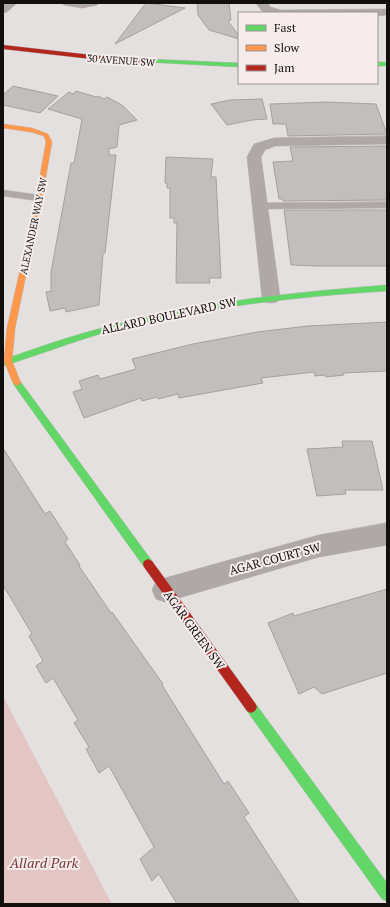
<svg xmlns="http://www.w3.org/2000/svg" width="390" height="907" font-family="'PT Serif',serif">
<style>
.green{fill:#e3c6c4}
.building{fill:#c2bebe;stroke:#a5a1a1}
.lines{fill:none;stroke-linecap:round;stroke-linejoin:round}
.lane-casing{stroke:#bebbbb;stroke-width:1}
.street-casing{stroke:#bebbbb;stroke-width:1}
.fast-casing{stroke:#bebbbb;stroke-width:1}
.slow-casing{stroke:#bebbbb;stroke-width:1}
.jam-casing{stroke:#bebbbb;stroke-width:1}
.lane{fill:#afa8a7;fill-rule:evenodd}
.street{fill:#afa8a7;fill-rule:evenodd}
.fast{fill:#63d668;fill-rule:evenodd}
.slow{fill:#ff974d;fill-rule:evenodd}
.jam{fill:#b3261e;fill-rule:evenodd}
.labels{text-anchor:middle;stroke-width:4;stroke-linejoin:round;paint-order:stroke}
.far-street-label{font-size:10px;fill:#12100f;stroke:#f5eceb}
.street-label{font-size:12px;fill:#12100f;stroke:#f5eceb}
.near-park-label{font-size:14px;font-style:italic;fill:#7a3837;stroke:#f5eceb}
</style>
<rect width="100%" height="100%" fill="#e5e0e0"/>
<path class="green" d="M 3,696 L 112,904 L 3,904 Z"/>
<g class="building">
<path d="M 146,3 L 185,8 L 115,44 Z"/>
<path d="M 197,3 L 229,3 L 231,20 L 228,21 L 239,36 L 239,39 L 209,30 L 198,15 Z"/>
<path d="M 13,86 L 58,96 L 40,113 L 3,105 L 3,95 Z"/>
<path d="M 76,91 L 96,97 L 98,96 L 104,99 L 107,97 L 122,105 L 137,120 L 119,125 L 117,147 L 109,149 L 109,155 L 116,155 L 105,253 L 103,253 L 99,305 L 66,312 L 65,308 L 50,311 L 46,292 L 51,291 L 51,272 L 71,163 L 74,163 L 82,119 L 48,109 L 69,92 L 73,94 Z"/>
<path d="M 262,99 L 267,119 L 252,120 L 227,125 L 211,104 L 230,100 Z"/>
<path d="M 327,102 L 376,104 L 387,134 L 288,136 L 286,124 L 273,124 L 270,104 Z"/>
<path d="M 387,146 L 387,200 L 283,201 L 282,199 L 279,199 L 273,162 L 293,161 L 290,147 Z"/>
<path d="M 166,157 L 213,159 L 211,177 L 216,177 L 221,278 L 209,278 L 210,283 L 176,283 L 177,223 L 174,223 L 174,218 L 170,218 L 170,188 L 167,188 L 167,183 L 165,183 Z"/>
<path d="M 284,210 L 387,210 L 387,266 L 318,266 L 291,265 Z"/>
<path d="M 387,322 L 387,371 L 343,373 L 344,375 L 326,377 L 325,375 L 315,376 L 314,372 L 261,378 L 263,383 L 179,398 L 178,394 L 158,399 L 157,397 L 142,401 L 141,398 L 84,418 L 73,392 L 82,389 L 79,381 L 98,375 L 100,379 L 136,369 L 132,359 L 193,344 L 257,332 L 308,326 Z"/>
<path d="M 342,441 L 372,441 L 383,490 L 345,490 L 346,494 L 317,496 L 307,449 L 343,447 Z"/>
<path d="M 3,448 L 45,514 L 50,511 L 68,539 L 65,542 L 80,565 L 79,566 L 111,613 L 112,612 L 163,684 L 162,685 L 224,784 L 228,781 L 249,813 L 244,817 L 300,904 L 177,904 L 159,874 L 152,881 L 140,859 L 154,847 L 109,766 L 99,773 L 86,749 L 89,747 L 74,723 L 78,720 L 53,678 L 46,683 L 36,666 L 43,661 L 29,636 L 32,634 L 3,585 Z"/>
<path d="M 387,589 L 387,673 L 322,694 L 314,687 L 299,694 L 268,623 L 293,613 L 294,616 Z"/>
</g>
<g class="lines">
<g class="lane-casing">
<g id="lane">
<path d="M 3,190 L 39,195 L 44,198 L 39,201 L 3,196 Z"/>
<path d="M 387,202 L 387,208 L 259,209 L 254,206 L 259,203 Z"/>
</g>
</g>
<g class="street-casing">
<g id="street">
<path d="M 4,3 L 17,3 L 7,12 L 3,13 Z"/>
<path d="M 62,3 L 99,3 L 97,5 L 82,8 L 64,5 Z"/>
<path d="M 256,3 L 268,3 L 270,7 L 281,10 L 387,9 L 387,15 L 377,16 L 377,13 L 268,13 L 262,11 Z"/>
<path d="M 387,136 L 387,144 L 275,146 L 265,150 L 261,157 L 280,297 L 277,302 L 271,303 L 265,302 L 262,297 L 247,157 L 254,144 L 274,138 Z"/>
<path d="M 387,523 L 387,545 L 319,557 L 165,602 L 156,599 L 152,590 L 156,581 L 165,578 L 319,535 Z"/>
</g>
</g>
<g class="fast-casing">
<g id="fast">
<path d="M 147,59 L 239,63 L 239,67 L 145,62 L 145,60 Z"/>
<rect x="377" y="62" width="10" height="4"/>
<path d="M 387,285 L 387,291 C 294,297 201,307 110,331 C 74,341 39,355 3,366 L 3,360 C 38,347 74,335 110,326 C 201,302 294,292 387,285 Z"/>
<path d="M 17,380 L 20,381 L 152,561 L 153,564 L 152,567 L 148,569 L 144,567 L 14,385 L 13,383 Z"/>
<path d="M 251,701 L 255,703 L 387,883 L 387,901 L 382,899 L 247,711 L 245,707 L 247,703 Z"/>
</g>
</g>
<g class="slow-casing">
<path id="slow" d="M 3,124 L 32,128 L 48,134 L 52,142 L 42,198 L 15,328 L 12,361 L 21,383 L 17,386 L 13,383 L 4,361 L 7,328 L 36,198 L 46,142 L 44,136 L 31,132 L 3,128 Z"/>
</g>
<g class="jam-casing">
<g id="jam">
<path d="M 3,45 L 118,58 L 147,59 L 150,61 L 147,63 L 118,62 L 3,49 Z"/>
<path d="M 148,559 L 152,561 L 255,703 L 257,707 L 255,711 L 251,713 L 247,711 L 144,567 L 143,564 L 144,561 Z"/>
</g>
</g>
<use href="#lane" class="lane"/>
<use href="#street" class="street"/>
<use href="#fast" class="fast"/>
<use href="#slow" class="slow"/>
<use href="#jam" class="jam"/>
</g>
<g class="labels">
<g class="far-street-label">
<text transform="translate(121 60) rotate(4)" y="4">30 AVENUE SW</text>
<text transform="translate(33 226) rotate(-78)" y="4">ALEXANDER WAY SW</text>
</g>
<g class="street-label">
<text transform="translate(169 316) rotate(-12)" y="4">ALLARD BOULEVARD SW</text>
<text transform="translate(275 559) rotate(-15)" y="4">AGAR COURT SW</text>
<text transform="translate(194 630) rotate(54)" y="4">AGAR GREEN SW</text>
</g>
<g class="near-park-label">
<text x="44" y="868">Allard Park</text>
</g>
</g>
<rect width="390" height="907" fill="none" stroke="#12100f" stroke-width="8"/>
<rect x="238" y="12" width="140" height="72" fill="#f5eceb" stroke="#9a9493"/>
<rect x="246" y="25" width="20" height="6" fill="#63d668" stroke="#9a9493"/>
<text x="274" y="32" font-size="12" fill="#12100f">Fast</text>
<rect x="246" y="45" width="20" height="6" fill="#ff974d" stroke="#9a9493"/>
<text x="274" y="52" font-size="12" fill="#12100f">Slow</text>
<rect x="246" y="65" width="20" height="6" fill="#b3261e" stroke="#9a9493"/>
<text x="274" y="72" font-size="12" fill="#12100f">Jam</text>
</svg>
